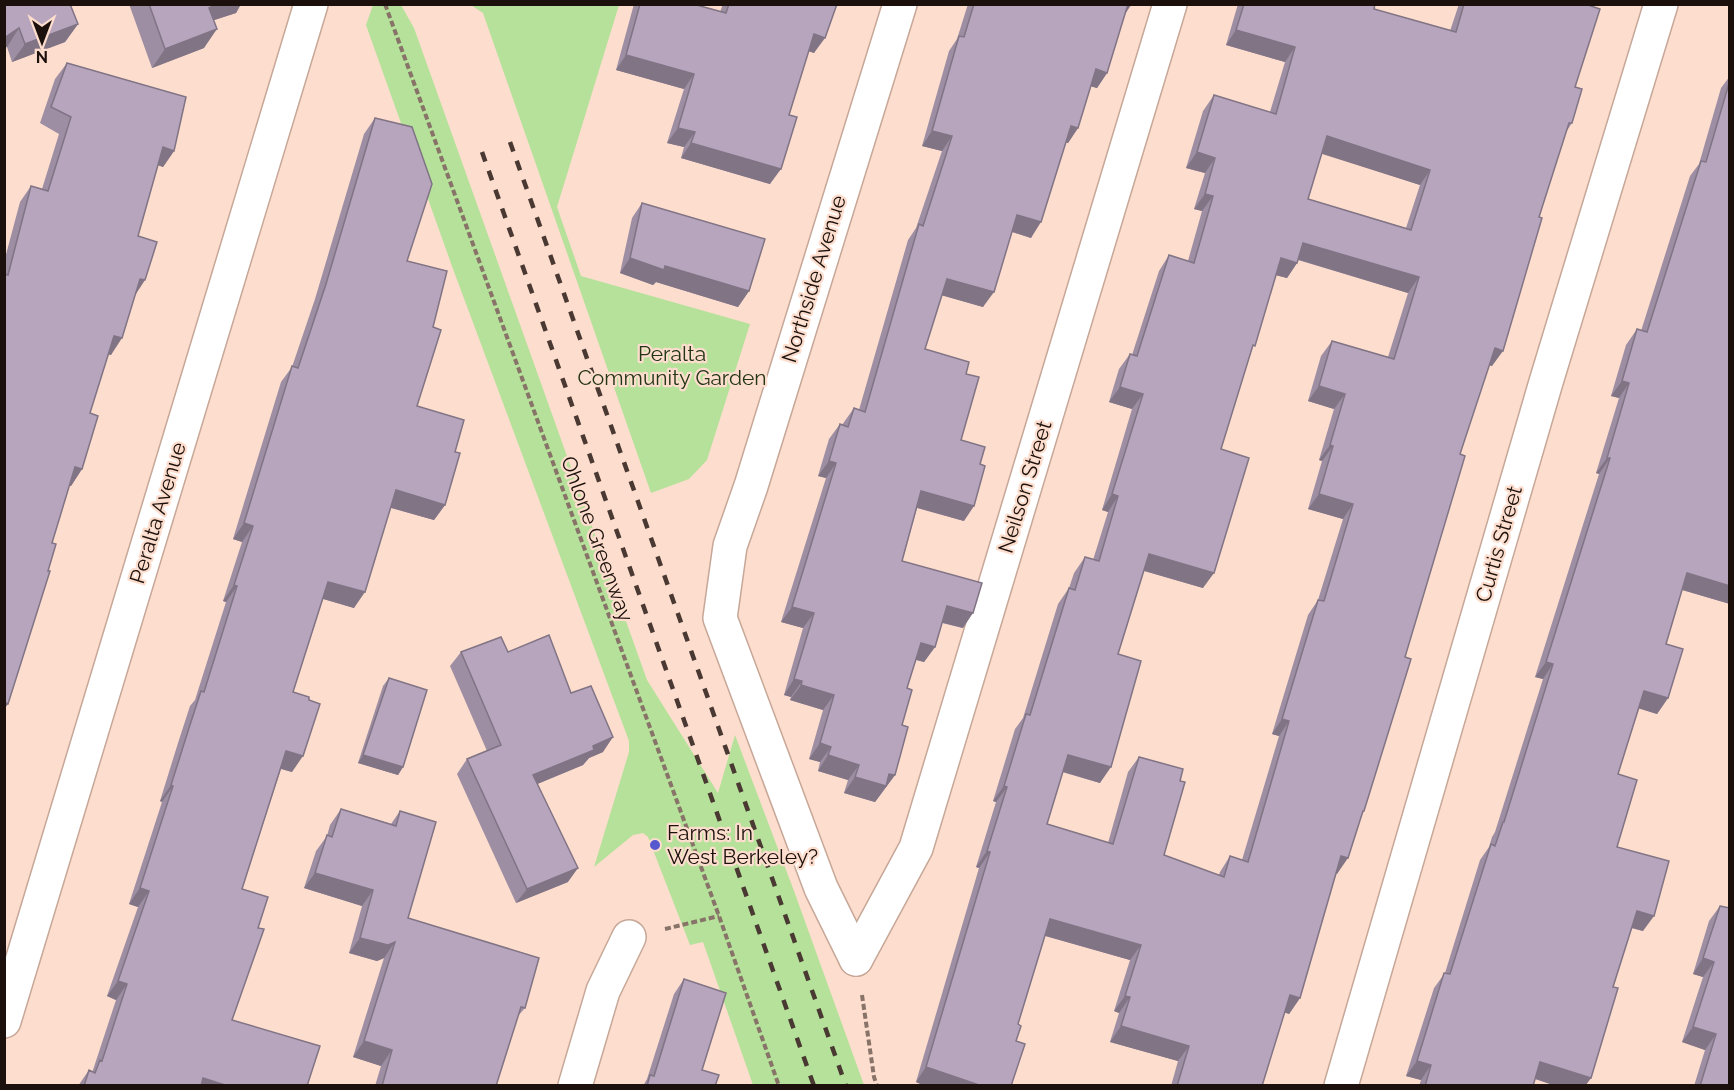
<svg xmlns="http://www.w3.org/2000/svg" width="1734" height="1090" font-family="Raleway,sans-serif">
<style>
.green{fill:#b5e19a}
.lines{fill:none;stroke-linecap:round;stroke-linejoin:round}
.street-casing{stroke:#c6a798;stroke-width:36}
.path{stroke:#887368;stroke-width:4;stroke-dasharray:6 3;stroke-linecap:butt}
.street{stroke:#fff;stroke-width:33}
.rail{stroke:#493932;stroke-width:4.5;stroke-dasharray:10 10;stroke-linecap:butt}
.wall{fill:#9d8ea3;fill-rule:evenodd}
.shaded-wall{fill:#807485}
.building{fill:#b7a5be;stroke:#807485;stroke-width:1.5;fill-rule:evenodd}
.poi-dot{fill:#5558cf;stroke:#fdddcd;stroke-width:2}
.labels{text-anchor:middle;stroke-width:4.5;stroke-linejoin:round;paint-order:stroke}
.street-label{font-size:21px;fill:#1b100b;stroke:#fdddcd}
.park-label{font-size:21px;fill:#223514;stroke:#fdddcd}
.poi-label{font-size:21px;fill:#1b100b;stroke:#fdddcd;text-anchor:start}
</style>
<rect width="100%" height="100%" fill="#fdddcd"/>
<g class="green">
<path d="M 373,5 L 401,5 L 414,28 L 647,680 L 718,793 L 735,735 L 794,891 L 864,1085 L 753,1085 L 703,942 L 690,945 L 648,837 L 643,833 L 633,835 L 594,867 L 629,752 L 629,741 L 453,269 L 366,25 Z"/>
<path d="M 471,5 L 619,5 L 557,207 L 581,276 L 750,324 L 707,460 L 689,479 L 651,493 L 483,13 Z"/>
</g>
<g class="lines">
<g class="street-casing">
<g id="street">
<path d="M 856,959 L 821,888 L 720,618 L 730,546 L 751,486 L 900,4"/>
<path d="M 856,959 L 916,848 L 1170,4"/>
<path d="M 4,1021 L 311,4"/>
<path d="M 575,1086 L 603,991 L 629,937"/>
<path d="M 1341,1086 L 1546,382 L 1661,4"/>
</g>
</g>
<g class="path">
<path d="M 385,4 L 719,916 L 779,1086"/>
<path d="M 665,929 L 719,916"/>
<path d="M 862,995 L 874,1077 L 877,1086"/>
</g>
<use href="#street" class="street"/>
<g class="rail">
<path d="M 510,142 L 846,1086"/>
<path d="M 482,152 L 814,1086"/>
</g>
</g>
<g class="wall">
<path d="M 4,4 L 78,24 L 65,42 L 12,62 L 7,47 Z"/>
<path d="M 129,4 L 241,4 L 236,13 L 214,20 L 204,48 L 152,68 Z"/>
<path d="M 634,4 L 693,4 L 720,12 L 723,4 L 837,4 L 814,53 L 808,51 L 789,115 L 770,184 L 681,158 L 684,147 L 667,143 L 684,89 L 616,70 Z"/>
<path d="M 968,4 L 1131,4 L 1125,14 L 1107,73 L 1097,88 L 1091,86 L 1078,128 L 1068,143 L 1066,142 L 1031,238 L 1012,232 L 983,307 L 942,295 L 925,349 L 966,374 L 961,440 L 964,521 L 917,508 L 902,561 L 963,628 L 942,623 L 935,647 L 924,662 L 916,660 L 907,688 L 895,775 L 875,802 L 844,793 L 848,780 L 818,771 L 820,762 L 809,759 L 823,710 L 790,700 L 791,697 L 784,695 L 803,628 L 781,622 L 826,478 L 818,476 L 829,439 L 840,424 L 842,425 L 854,408 L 859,410 L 908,240 L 916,228 L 942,151 L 922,146 L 949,51 L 957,39 Z"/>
<path d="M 1238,4 L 1375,4 L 1374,9 L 1450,31 L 1459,4 L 1585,4 L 1572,123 L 1566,132 L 1492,366 L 1489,365 L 1460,454 L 1364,811 L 1361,816 L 1337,874 L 1336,873 L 1300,998 L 1289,1014 L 1285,1012 L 1262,1086 L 1171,1086 L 1178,1061 L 1110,1042 L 1119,1013 L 1114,1011 L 1130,960 L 1045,936 L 1018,1024 L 1011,1086 L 925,1086 L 916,1082 L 979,868 L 976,867 L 996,802 L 993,801 L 1015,729 L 1023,718 L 1058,604 L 1069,588 L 1074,573 L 1085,557 L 1093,560 L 1108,512 L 1102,510 L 1132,409 L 1109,402 L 1119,369 L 1130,354 L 1132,355 L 1159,271 L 1169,255 L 1188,261 L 1202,211 L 1194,209 L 1205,173 L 1186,168 L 1203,111 L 1214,95 L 1270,112 L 1285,62 L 1226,45 ZM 1322,153 L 1420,185 L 1406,228 L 1308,199 ZM 1298,260 L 1408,293 L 1388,357 L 1332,341 L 1321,356 L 1308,401 L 1334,409 L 1319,460 L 1322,461 L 1308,509 L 1343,519 L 1318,600 L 1308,615 L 1272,734 L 1279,736 L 1242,860 L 1230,856 L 1220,872 L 1219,875 L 1164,855 L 1180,781 L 1139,757 L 1128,772 L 1108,843 L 1047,824 L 1062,772 L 1100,783 L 1118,654 L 1144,571 L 1203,588 L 1221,449 L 1251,352 L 1276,275 L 1287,278 L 1297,263 Z"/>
<path d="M 67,63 L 174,151 L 163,167 L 158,165 L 138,236 L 134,296 L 111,355 L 108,354 L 90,413 L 82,469 L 71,486 L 69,485 L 52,543 L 8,704 L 4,709 L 4,262 L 20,202 L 31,186 L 42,189 L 59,134 L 40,123 L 55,79 Z"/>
<path d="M 1730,76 L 1730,604 L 1682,590 L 1666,644 L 1668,698 L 1657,714 L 1639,708 L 1618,774 L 1617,847 L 1643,931 L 1631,928 L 1613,987 L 1591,1078 L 1585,1086 L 1556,1086 L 1535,1079 L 1533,1086 L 1419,1086 L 1421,1080 L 1406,1076 L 1434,988 L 1445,973 L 1480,860 L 1489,847 L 1492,837 L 1495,832 L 1543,679 L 1535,677 L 1599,474 L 1596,473 L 1619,398 L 1611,396 L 1626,345 L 1637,329 L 1641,331 L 1690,176 L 1699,164 L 1721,88 Z"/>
<path d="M 375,118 L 407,261 L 433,327 L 417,406 L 455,452 L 445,505 L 434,520 L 391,508 L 354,608 L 323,599 L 293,692 L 292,772 L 281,769 L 242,889 L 258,928 L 232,1020 L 307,1086 L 78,1086 L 89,1070 L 92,1072 L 93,1070 L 116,1000 L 107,996 L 138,907 L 129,904 L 162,802 L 160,801 L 178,743 L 190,706 L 195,700 L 226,602 L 223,601 L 242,542 L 233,539 L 281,382 L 292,367 L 315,299 L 364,134 Z"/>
<path d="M 642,203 L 749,291 L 738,307 L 656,282 L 653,285 L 620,273 L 632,218 Z"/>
<path d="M 461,652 L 508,652 L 571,693 L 603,752 L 589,758 L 583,765 L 537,784 L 568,882 L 516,903 L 457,774 L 467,759 L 487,751 L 450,666 Z"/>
<path d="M 389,678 L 403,767 L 398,775 L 358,763 L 383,686 Z"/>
<path d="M 341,809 L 391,824 L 400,811 L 408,918 L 525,1008 L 518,1016 L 496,1086 L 375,1086 L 381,1066 L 353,1057 L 384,958 L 377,961 L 349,953 L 362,906 L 304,888 L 316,851 L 327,836 L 330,825 Z"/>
<path d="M 1720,906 L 1730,1086 L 1694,1086 L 1705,1050 L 1682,1042 L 1703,977 L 1693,974 L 1709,921 Z"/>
<path d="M 684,979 L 702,1070 L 715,1086 L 643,1086 L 647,1079 L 674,994 Z"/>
</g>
<g class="shaded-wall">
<path d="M 218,4 L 241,4 L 236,13 L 196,26 L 209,8 Z"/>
<path d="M 1128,4 L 1131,5 L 1121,20 Z"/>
<path d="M 78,24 L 65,42 L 12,62 L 25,44 Z"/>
<path d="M 19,28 L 7,47 L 4,48 L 4,38 Z"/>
<path d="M 217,29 L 204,48 L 152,68 L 165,49 Z"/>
<path d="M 1236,30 L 1295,47 L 1285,62 L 1226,45 Z"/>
<path d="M 814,34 L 825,38 L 814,53 L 803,49 Z"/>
<path d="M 626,55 L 694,74 L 684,89 L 616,70 Z"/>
<path d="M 1096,69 L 1107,73 L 1097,88 L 1085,85 Z"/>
<path d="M 1071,126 L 1078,128 L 1068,143 L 1060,141 Z"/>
<path d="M 678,128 L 695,132 L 684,147 L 667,143 Z"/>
<path d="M 932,131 L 952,136 L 942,151 L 922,146 Z"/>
<path d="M 1327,136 L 1430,170 L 1420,185 L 1316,152 Z"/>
<path d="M 691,143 L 781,169 L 770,184 L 681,158 Z"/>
<path d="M 163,147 L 174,151 L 163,167 L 152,163 Z"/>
<path d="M 1197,152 L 1215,158 L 1205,173 L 1186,168 Z"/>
<path d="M 1205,194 L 1213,196 L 1202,211 L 1194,209 Z"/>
<path d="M 1017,215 L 1041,222 L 1031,238 L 1007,230 Z"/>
<path d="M 1303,243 L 1419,277 L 1408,293 L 1293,258 Z"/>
<path d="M 630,258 L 665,266 L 749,291 L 738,307 L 656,282 L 653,285 L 620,273 Z"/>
<path d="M 1281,258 L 1297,263 L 1287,278 L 1271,274 Z"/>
<path d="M 140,279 L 145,280 L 134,297 Z"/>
<path d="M 947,279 L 994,292 L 983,307 L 937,294 Z"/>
<path d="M 114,336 L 122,338 L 111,355 L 102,352 Z"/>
<path d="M 1495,348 L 1503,351 L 1492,366 L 1484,364 Z"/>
<path d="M 1622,381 L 1629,383 L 1619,398 L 1611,396 Z"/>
<path d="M 1319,386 L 1345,394 L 1334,409 L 1308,401 Z"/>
<path d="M 1120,387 L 1143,394 L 1132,409 L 1109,402 Z"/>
<path d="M 1330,445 L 1333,446 L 1322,461 L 1319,460 Z"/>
<path d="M 1607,458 L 1610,458 L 1599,474 L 1596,473 Z"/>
<path d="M 829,461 L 836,463 L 826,478 L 818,476 Z"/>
<path d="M 75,467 L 82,469 L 71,486 L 63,483 Z"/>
<path d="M 396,490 L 445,505 L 434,520 L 385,506 Z"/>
<path d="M 921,491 L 974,506 L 964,521 L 911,506 Z"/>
<path d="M 1112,494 L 1118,496 L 1108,512 L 1102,510 Z"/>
<path d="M 1319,494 L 1353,504 L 1343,519 L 1308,509 Z"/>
<path d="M 244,523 L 253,526 L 242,542 L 233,539 Z"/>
<path d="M 1149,554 L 1214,573 L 1203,588 L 1138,569 Z"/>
<path d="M 1687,573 L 1730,586 L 1730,604 L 1676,588 Z"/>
<path d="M 328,582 L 365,592 L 354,608 L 317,597 Z"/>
<path d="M 234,585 L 237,586 L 226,602 L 223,601 Z"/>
<path d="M 947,606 L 973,613 L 963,628 L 936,621 Z"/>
<path d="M 792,607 L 814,613 L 803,628 L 781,622 Z"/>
<path d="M 921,643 L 935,647 L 924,662 L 910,658 Z"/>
<path d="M 1546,662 L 1553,664 L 1543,679 L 1535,677 Z"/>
<path d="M 794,679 L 802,681 L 791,697 L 784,695 Z"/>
<path d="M 801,685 L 834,695 L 823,710 L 790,700 Z"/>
<path d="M 1644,691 L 1668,698 L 1657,714 L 1634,707 Z"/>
<path d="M 4,702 L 8,704 L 4,709 Z"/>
<path d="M 1282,719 L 1289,721 L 1279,736 L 1272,734 Z"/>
<path d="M 613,737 L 603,752 L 589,758 L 583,765 L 523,790 L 533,775 L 593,746 Z"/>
<path d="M 820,743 L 831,747 L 820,762 L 809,759 Z"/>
<path d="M 286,751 L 303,756 L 292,772 L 275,767 Z"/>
<path d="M 363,755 L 403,767 L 398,775 L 358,763 Z"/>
<path d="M 828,755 L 859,765 L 848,780 L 818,771 Z"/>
<path d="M 1068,755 L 1111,767 L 1100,783 L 1057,770 Z"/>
<path d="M 889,774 L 895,775 L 875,802 L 844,793 L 855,777 Z"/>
<path d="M 171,785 L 173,786 L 162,802 L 160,801 Z"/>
<path d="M 1004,786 L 1007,787 L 996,802 L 993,801 Z"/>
<path d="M 987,851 L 990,852 L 979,868 L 976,867 Z"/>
<path d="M 1341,856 L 1348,858 L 1337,874 L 1330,872 Z"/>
<path d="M 578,868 L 568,882 L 516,903 L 527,889 Z"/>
<path d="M 315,873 L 373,890 L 362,906 L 304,888 Z"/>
<path d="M 140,888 L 149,891 L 138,907 L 129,904 Z"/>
<path d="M 1637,911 L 1654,916 L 1643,931 L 1626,926 Z"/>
<path d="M 1050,919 L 1141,945 L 1130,960 L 1039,934 Z"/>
<path d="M 360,938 L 395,942 L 384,958 L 377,961 L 349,953 Z"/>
<path d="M 1703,958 L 1714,962 L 1703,977 L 1693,974 Z"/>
<path d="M 118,981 L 127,984 L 116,1000 L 107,996 Z"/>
<path d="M 1290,995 L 1300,998 L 1289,1014 L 1280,1011 Z"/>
<path d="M 1125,996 L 1130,997 L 1119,1013 L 1114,1011 Z"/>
<path d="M 1121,1026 L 1189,1046 L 1178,1061 L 1110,1042 Z"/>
<path d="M 1693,1027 L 1716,1034 L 1705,1050 L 1682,1042 Z"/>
<path d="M 364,1041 L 392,1050 L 381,1066 L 353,1057 Z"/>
<path d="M 1417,1061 L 1431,1065 L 1421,1080 L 1406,1076 Z"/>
<path d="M 1540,1062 L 1591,1078 L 1585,1086 L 1556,1086 L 1530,1077 Z"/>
<path d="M 926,1067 L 982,1086 L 925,1086 L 916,1082 Z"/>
<path d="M 203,1078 L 228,1086 L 197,1086 Z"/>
</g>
<g class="building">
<path d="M 4,4 L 70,4 L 78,24 L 25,44 L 19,28 L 4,38 Z"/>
<path d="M 149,4 L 218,4 L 209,8 L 217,29 L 165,49 Z"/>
<path d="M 640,4 L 693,4 L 726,13 L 729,4 L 837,4 L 825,38 L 814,34 L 789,115 L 797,117 L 781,169 L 691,143 L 695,132 L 678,128 L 694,74 L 626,55 Z"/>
<path d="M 974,4 L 1128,4 L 1107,73 L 1096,69 L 1078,128 L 1071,126 L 1041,222 L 1017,215 L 994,292 L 947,279 L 925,349 L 969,362 L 966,374 L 979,377 L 961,440 L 985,447 L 980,464 L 985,466 L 974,506 L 921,491 L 902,561 L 982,583 L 973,613 L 947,606 L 935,647 L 921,643 L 907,688 L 912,690 L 902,725 L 908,727 L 895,775 L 889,774 L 886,786 L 855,777 L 859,765 L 828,755 L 831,747 L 820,743 L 834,695 L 801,685 L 802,681 L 794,679 L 814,613 L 792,607 L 836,463 L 829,461 L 840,424 L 848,427 L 854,408 L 865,412 L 919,224 L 923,226 L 952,136 L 932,131 L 959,36 L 964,37 Z"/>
<path d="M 1244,4 L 1375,4 L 1374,9 L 1456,32 L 1464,4 L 1585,4 L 1600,9 L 1575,87 L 1582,89 L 1572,123 L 1569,123 L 1539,217 L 1542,218 L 1503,351 L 1495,348 L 1460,454 L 1465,456 L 1405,657 L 1411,659 L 1364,811 L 1363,811 L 1348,858 L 1341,856 L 1300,998 L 1290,995 L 1262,1086 L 1177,1086 L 1189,1046 L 1121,1026 L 1130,997 L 1125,996 L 1141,945 L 1050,919 L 1018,1024 L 1021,1026 L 1016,1041 L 1025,1044 L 1011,1086 L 982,1086 L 926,1067 L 990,852 L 987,851 L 1007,787 L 1004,786 L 1026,714 L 1030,715 L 1069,588 L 1075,590 L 1085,557 L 1099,561 L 1118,496 L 1112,494 L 1143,394 L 1120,387 L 1130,354 L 1137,356 L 1169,255 L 1194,263 L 1213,196 L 1205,194 L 1215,158 L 1197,152 L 1214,95 L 1276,114 L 1295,47 L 1236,30 ZM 1327,136 L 1430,170 L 1411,230 L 1308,199 ZM 1303,243 L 1419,277 L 1394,359 L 1332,341 L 1319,386 L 1345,394 L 1330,445 L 1333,446 L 1319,494 L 1353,504 L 1324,601 L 1318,600 L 1282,719 L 1289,721 L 1248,862 L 1230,856 L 1224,877 L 1164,855 L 1185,782 L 1180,781 L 1183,769 L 1139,757 L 1113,844 L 1047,824 L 1068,755 L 1111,767 L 1141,661 L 1118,654 L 1149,554 L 1214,573 L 1249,458 L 1221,449 L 1253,345 L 1255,346 L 1281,258 L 1297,263 Z"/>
<path d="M 67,63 L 186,97 L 174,151 L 163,147 L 138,236 L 157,242 L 145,280 L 140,279 L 122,338 L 114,336 L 90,413 L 98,416 L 82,469 L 75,467 L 52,543 L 56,544 L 48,571 L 50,571 L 8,704 L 4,702 L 4,274 L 8,275 L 31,186 L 48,191 L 71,117 L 51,107 Z"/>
<path d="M 1730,80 L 1730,586 L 1687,573 L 1666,644 L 1683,649 L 1668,698 L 1644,691 L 1618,774 L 1637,780 L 1617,847 L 1669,861 L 1654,916 L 1637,911 L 1613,987 L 1618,988 L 1591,1078 L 1540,1062 L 1533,1086 L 1425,1086 L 1431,1065 L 1417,1061 L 1444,973 L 1450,974 L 1491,844 L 1495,846 L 1503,822 L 1504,822 L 1553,664 L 1546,662 L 1610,458 L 1607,458 L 1629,383 L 1622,381 L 1637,329 L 1647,332 L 1701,161 L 1706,162 Z"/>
<path d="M 375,118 L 412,127 L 432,184 L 407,261 L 447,271 L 433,327 L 441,330 L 417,406 L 464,420 L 455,452 L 460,453 L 445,505 L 396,490 L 365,592 L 328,582 L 293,692 L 309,697 L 309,700 L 320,704 L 303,756 L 286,751 L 242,889 L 268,897 L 258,928 L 264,929 L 232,1020 L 320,1046 L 307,1086 L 228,1086 L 203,1078 L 201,1086 L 84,1086 L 89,1070 L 95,1073 L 100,1060 L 102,1061 L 127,984 L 118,981 L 149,891 L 140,888 L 173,786 L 171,785 L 189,728 L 201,691 L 204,692 L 237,586 L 234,585 L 253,526 L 244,523 L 292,366 L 298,368 L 326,284 Z"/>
<path d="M 642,203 L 765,239 L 749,291 L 665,266 L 664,270 L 630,258 Z"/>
<path d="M 549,635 L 571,693 L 591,686 L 613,737 L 593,746 L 594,750 L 533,775 L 578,868 L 527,889 L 467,759 L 501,745 L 461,652 L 501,637 L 508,652 Z"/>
<path d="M 389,678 L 427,690 L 403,767 L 363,755 Z"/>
<path d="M 341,809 L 396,826 L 400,811 L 436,822 L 408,918 L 539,958 L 525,1008 L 521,1007 L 496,1086 L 382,1086 L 392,1050 L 364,1041 L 395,942 L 388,945 L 360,938 L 373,890 L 315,873 L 327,835 L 332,837 Z"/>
<path d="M 1720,906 L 1730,908 L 1730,1086 L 1700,1086 L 1716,1034 L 1693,1027 L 1714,962 L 1703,958 Z"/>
<path d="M 684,979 L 726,993 L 702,1070 L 719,1075 L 715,1086 L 647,1086 L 650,1075 L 654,1076 Z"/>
</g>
<circle class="poi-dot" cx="655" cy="845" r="6"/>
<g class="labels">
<g class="street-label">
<text transform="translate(814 279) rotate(-73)" y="7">Northside Avenue</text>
<text transform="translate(1025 487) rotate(-73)" y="7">Neilson Street</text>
<text transform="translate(158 513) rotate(-73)" y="7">Peralta Avenue</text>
<text transform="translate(597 539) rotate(70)" y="7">Ohlone Greenway</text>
<text transform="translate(1499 544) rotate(-74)" y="7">Curtis Street</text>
</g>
<g class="park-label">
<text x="672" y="361">Peralta<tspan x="672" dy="24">Community Garden</tspan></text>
</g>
<g class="poi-label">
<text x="667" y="840">Farms: In<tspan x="667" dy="24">West Berkeley?</tspan></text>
</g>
</g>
<rect width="1734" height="1090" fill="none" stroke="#1b100b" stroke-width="12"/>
<g transform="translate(42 42) rotate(180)" stroke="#fdddcd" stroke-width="4.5" paint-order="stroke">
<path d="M0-4.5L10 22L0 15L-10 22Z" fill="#1b100b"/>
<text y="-9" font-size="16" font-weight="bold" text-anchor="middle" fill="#1b100b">N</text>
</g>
</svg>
